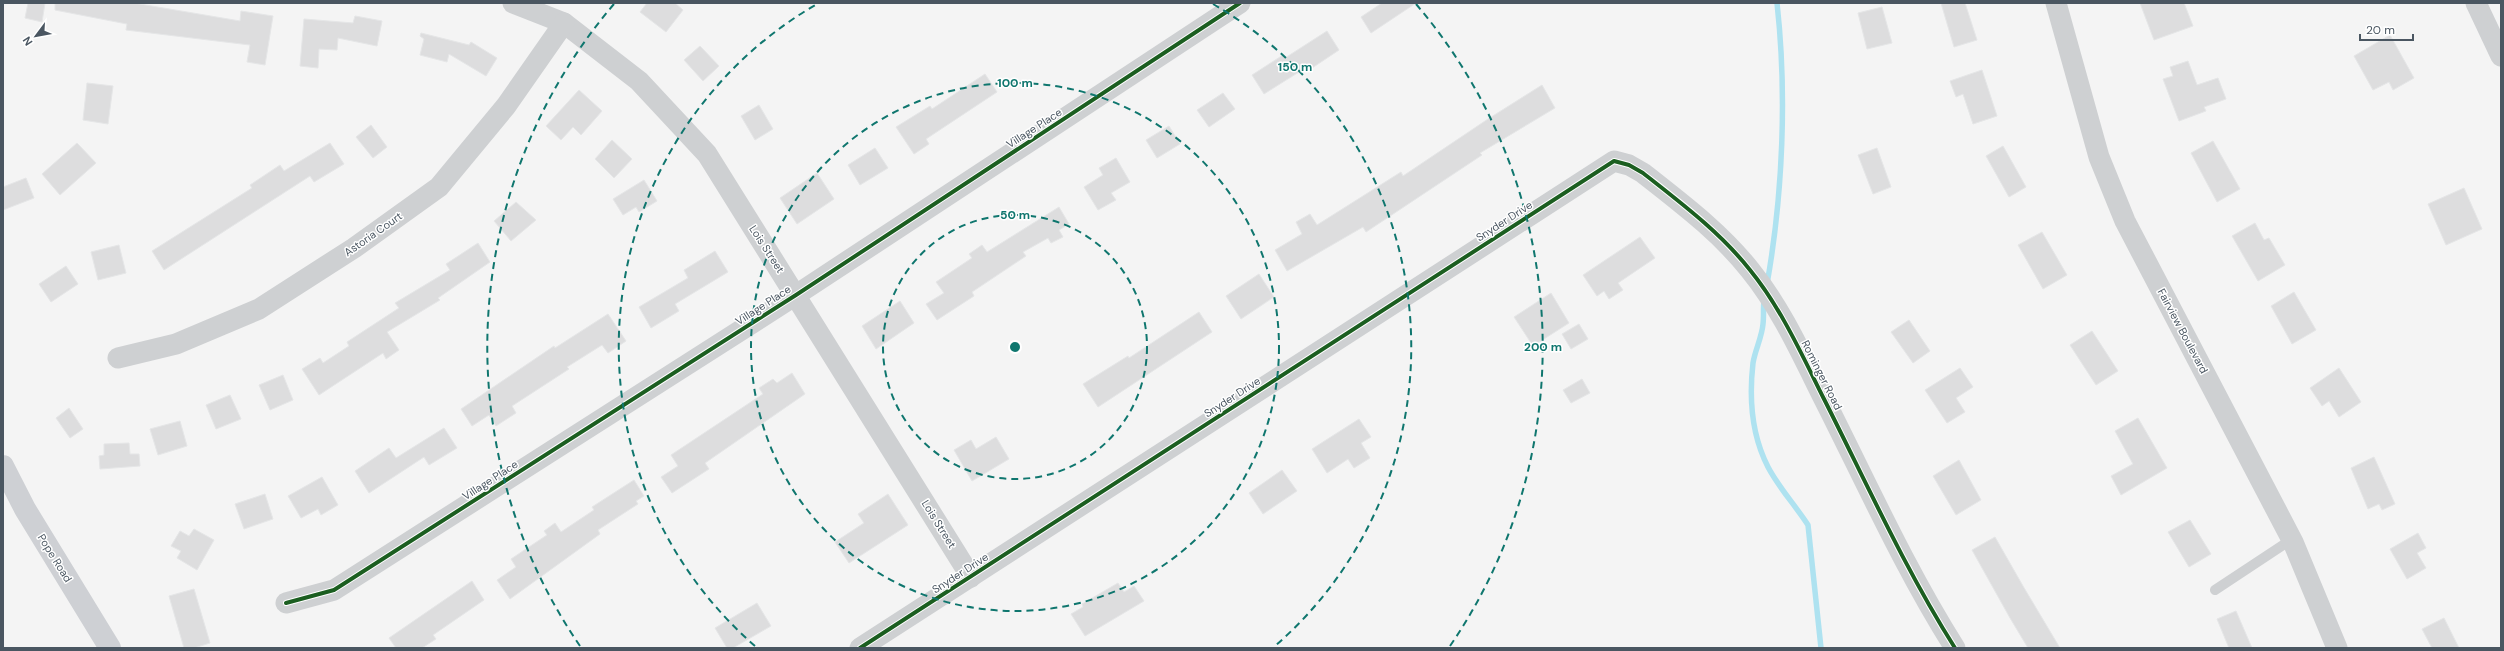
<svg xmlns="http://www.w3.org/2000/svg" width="2504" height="651" viewBox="0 0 2504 651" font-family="'DM Sans',sans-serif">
  <rect width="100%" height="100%" fill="#f4f4f4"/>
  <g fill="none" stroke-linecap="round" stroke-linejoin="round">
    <g stroke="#aee2f0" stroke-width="5.5">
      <path d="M1767,284C1783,194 1787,93 1777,3"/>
      <path d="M1764,300C1763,308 1764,316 1763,324C1762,337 1755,350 1753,363C1749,398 1752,436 1768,467C1779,488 1795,505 1808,525L1821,648"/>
    </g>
  </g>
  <g fill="#ddddde" stroke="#e5e6e7">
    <polygon points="28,3 45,3 42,22 25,18"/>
    <polygon points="55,3 134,3 240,21 241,11 273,16 265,65 247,62 250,45 126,30 127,24 55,10"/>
    <polygon points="647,3 675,3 683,10 666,32 640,12"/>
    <polygon points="1382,3 1416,3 1371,33 1361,17"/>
    <polygon points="1941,3 1965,3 1977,40 1954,47"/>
    <polygon points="2140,3 2184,3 2193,26 2154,40"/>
    <polygon points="1882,7 1892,43 1867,49 1858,13"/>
    <polygon points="355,16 382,21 377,46 338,38 337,50 319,49 318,68 300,66 304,19 353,23"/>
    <polygon points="1327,31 1339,50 1309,70 1307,67 1264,94 1252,75 1283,55 1285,58"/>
    <polygon points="421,33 469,45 471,42 497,58 486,76 449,54 447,62 420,55 424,39 420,36"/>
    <polygon points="2390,35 2414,78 2393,90 2389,82 2373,90 2354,56"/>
    <polygon points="700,46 719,66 703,81 684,60"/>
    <polygon points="2188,61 2197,85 2218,78 2226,99 2204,107 2206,111 2179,121 2163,79 2173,76 2170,67"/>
    <polygon points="1982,70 1997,116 1973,124 1963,94 1956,97 1950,81"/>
    <polygon points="985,74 997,92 926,139 929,144 914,154 896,127 930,106 932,109"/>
    <polygon points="87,83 113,86 108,124 83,120"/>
    <polygon points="1542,85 1555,108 1480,153 1482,155 1366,232 1363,227 1287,271 1275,250 1302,234 1296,222 1310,214 1317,225 1401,172 1403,176 1488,119"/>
    <polygon points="579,90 602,111 581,135 573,127 561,140 546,126"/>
    <polygon points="1223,93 1235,109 1209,127 1197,110"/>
    <polygon points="759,105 773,129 755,140 741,116"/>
    <polygon points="371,125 387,147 373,158 356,137"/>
    <polygon points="1169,126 1180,144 1157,158 1146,140"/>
    <polygon points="612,140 632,159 614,178 595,159"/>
    <polygon points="2213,141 2240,189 2217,202 2191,153"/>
    <polygon points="77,143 96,163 60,195 42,174"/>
    <polygon points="330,143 344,164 314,182 310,176 164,270 152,251 252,188 250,185 280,165 284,171"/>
    <polygon points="2003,146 2026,187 2009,197 1986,156"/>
    <polygon points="875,148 888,168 860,185 848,165"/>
    <polygon points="1877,148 1891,187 1873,194 1858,155"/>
    <polygon points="1116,158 1130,182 1111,193 1116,200 1098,210 1084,187 1103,175 1099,168"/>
    <polygon points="817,173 834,199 797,224 780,198"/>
    <polygon points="26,178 34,198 3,210 3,187"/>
    <polygon points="644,180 657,201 639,212 636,207 623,215 613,199"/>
    <polygon points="2464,188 2482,229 2446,245 2428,204"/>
    <polygon points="516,202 536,220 511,241 494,221"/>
    <polygon points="1059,207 1069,224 1059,230 1063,237 1051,243 1048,238 1023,252 1026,256 972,292 974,296 937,320 926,304 944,293 936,282 972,258 969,254 982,245 987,252"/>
    <polygon points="2255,223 2264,240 2269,238 2285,265 2258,281 2232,236"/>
    <polygon points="2042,232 2067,275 2043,289 2018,245"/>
    <polygon points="1640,237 1655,258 1618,283 1623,290 1609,299 1604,291 1597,296 1583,275"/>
    <polygon points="478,243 490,262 438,298 440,300 387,332 399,350 386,359 383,353 319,395 302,369 320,358 323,363 349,346 347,342 399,308 395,303 450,270 446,264"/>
    <polygon points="119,245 126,273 98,280 91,252"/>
    <polygon points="715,251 728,272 675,304 679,311 651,328 639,307 688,278 684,270"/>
    <polygon points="66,266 78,284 51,302 39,284"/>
    <polygon points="1259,274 1274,297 1241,319 1226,296"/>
    <polygon points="2294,292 2316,330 2292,344 2271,306"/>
    <polygon points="1551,293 1569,323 1533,346 1514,317"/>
    <polygon points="900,301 914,323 876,349 862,326"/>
    <polygon points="1199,312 1212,332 1098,407 1083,384 1128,356 1129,358"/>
    <polygon points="608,314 626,341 608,353 602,345 567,367 569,369 512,406 516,413 496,426 489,415 472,426 461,409 554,346 555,348"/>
    <polygon points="1909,320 1930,351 1913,363 1891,332"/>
    <polygon points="1579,324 1588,339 1571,349 1562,334"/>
    <polygon points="2092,331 2118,371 2096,385 2070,345"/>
    <polygon points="1960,368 1973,387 1956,398 1965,412 1947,423 1925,390"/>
    <polygon points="2339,368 2361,402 2339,417 2329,401 2322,406 2310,388"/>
    <polygon points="792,373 805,394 705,463 709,469 672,493 661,477 678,466 671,455 763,394 759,388 773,379 777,383"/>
    <polygon points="283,375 293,400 270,410 259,385"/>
    <polygon points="1582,379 1590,393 1571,403 1563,390"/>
    <polygon points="230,395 241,419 216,429 206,405"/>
    <polygon points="69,408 83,429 70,438 56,418"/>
    <polygon points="2138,418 2167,468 2121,495 2111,476 2133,464 2115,431"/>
    <polygon points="1359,419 1371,437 1361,443 1370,458 1354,468 1348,459 1327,473 1312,449"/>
    <polygon points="180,421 187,446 158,455 150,429"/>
    <polygon points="444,428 457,448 429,465 424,457 369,493 355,471 389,448 396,458"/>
    <polygon points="996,437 1009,459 972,481 954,450 971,440 976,449"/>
    <polygon points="129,443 130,454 139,454 140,466 100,469 99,456 104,455 104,444"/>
    <polygon points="2374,457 2395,504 2382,510 2379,504 2368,509 2351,468"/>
    <polygon points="1959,460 1981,500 1956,515 1933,476"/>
    <polygon points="1282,470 1297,491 1263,514 1249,493"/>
    <polygon points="322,477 338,505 321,515 318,509 301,518 288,496"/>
    <polygon points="634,480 644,496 636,501 638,504 598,530 600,534 510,599 497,580 516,567 511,559 547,535 544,531 555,523 561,532 594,510 592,507"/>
    <polygon points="265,494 273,519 244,529 235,504"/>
    <polygon points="888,494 908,525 849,563 835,542 864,523 858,514"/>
    <polygon points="2190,520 2211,554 2189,567 2168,532"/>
    <polygon points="194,529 214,540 197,570 177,558 181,551 171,546 180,531 189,536"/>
    <polygon points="2418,533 2426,548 2417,553 2426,568 2407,579 2390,549"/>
    <polygon points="1995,537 2023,586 2060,648 2028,648 2010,618 1972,550"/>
    <polygon points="472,581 484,600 433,635 436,639 422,648 396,648 389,638"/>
    <polygon points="1118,583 1124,592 1134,586 1144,601 1085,636 1071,614 1083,607 1082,604"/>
    <polygon points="194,589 210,643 194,648 184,648 169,596"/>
    <polygon points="757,603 771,626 733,648 727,648 715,628"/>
    <polygon points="2236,611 2252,648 2229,648 2217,619"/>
    <polygon points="2444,618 2459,648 2432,648 2422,629"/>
  </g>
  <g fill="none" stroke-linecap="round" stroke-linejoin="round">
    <polyline stroke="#ced0d2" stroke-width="10" points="2215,590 2292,539"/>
    <g stroke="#ced0d2" stroke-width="21">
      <polyline points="513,3 564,23 639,81 707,154 971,577"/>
      <polyline points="2056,3 2099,157 2125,221 2293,542 2337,648"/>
      <polyline points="2476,3 2501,56"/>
      <polyline points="118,358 176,344 259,309 354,248 439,187 506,106 564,23"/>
      <polyline points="286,603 334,590 796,295 1240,3"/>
      <path d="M860,648L1614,161L1629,165L1643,173C1681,203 1720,232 1750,270C1781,308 1802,355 1824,399C1866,482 1905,569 1955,648"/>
    </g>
    <polyline stroke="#ced0d4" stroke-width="22" points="3,466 25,509 110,648"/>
    <defs>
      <g id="cycleway">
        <polyline points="286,603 334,590 796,295 1240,3"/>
        <path d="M860,648L1614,161L1629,165L1643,173C1681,203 1720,232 1750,270C1781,308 1802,355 1824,399C1866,482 1905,569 1955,648"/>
      </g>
    </defs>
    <use href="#cycleway" stroke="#fff" stroke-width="6"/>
    <use href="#cycleway" stroke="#1b5e20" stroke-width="4"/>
  </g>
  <g fill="none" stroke="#0f766e" stroke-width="2" stroke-dasharray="7 5">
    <circle cx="1015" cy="347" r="132"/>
    <circle cx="1015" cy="347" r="264"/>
    <path d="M755 646A396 396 0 0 1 817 4M1213 4A396 396 0 0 1 1275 646"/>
    <path d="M580 646A528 528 0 0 1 614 4M1416 4A528 528 0 0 1 1450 646"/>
  </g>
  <g text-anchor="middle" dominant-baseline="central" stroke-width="3" stroke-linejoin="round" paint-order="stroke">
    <g font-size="11" fill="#4a5661" stroke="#fff">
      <text transform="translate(1034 128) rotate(-33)">Village Place</text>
      <text transform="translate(1504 221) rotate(-33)">Snyder Drive</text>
      <text transform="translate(373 234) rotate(-35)">Astoria Court</text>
      <text transform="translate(767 249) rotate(57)">Lois Street</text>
      <text transform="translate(763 305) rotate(-33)">Village Place</text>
      <text transform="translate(2183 331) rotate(62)">Fairview Boulevard</text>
      <text transform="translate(1822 375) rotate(63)">Rominger Road</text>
      <text transform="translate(1232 397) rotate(-33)">Snyder Drive</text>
      <text transform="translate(490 480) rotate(-33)">Village Place</text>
      <text transform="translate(939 524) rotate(58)">Lois Street</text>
      <text transform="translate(55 558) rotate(58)">Pope Road</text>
      <text transform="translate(960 573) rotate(-33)">Snyder Drive</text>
    </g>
  </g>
  <circle cx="1015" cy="347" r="6" fill="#0f766e" stroke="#fff" stroke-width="2"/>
  <g font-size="12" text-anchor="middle" font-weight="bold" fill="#0f766e" stroke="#fff" stroke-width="3" stroke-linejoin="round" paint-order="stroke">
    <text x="1295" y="71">150 m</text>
    <text x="1015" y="87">100 m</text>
    <text x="1015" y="219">50 m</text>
    <text x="1543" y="351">200 m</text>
  </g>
  <rect width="2504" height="651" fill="none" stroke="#4a5661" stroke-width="8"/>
  <g transform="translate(36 36) rotate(238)" stroke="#ffffff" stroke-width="3" paint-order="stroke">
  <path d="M0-3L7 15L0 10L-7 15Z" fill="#4a5661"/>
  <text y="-6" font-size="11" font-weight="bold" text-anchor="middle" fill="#4a5661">N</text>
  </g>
  <path d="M2360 34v6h53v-6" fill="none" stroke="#4a5661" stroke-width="2"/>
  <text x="2366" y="34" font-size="12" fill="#4a5661" stroke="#ffffff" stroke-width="3" paint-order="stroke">20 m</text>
</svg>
